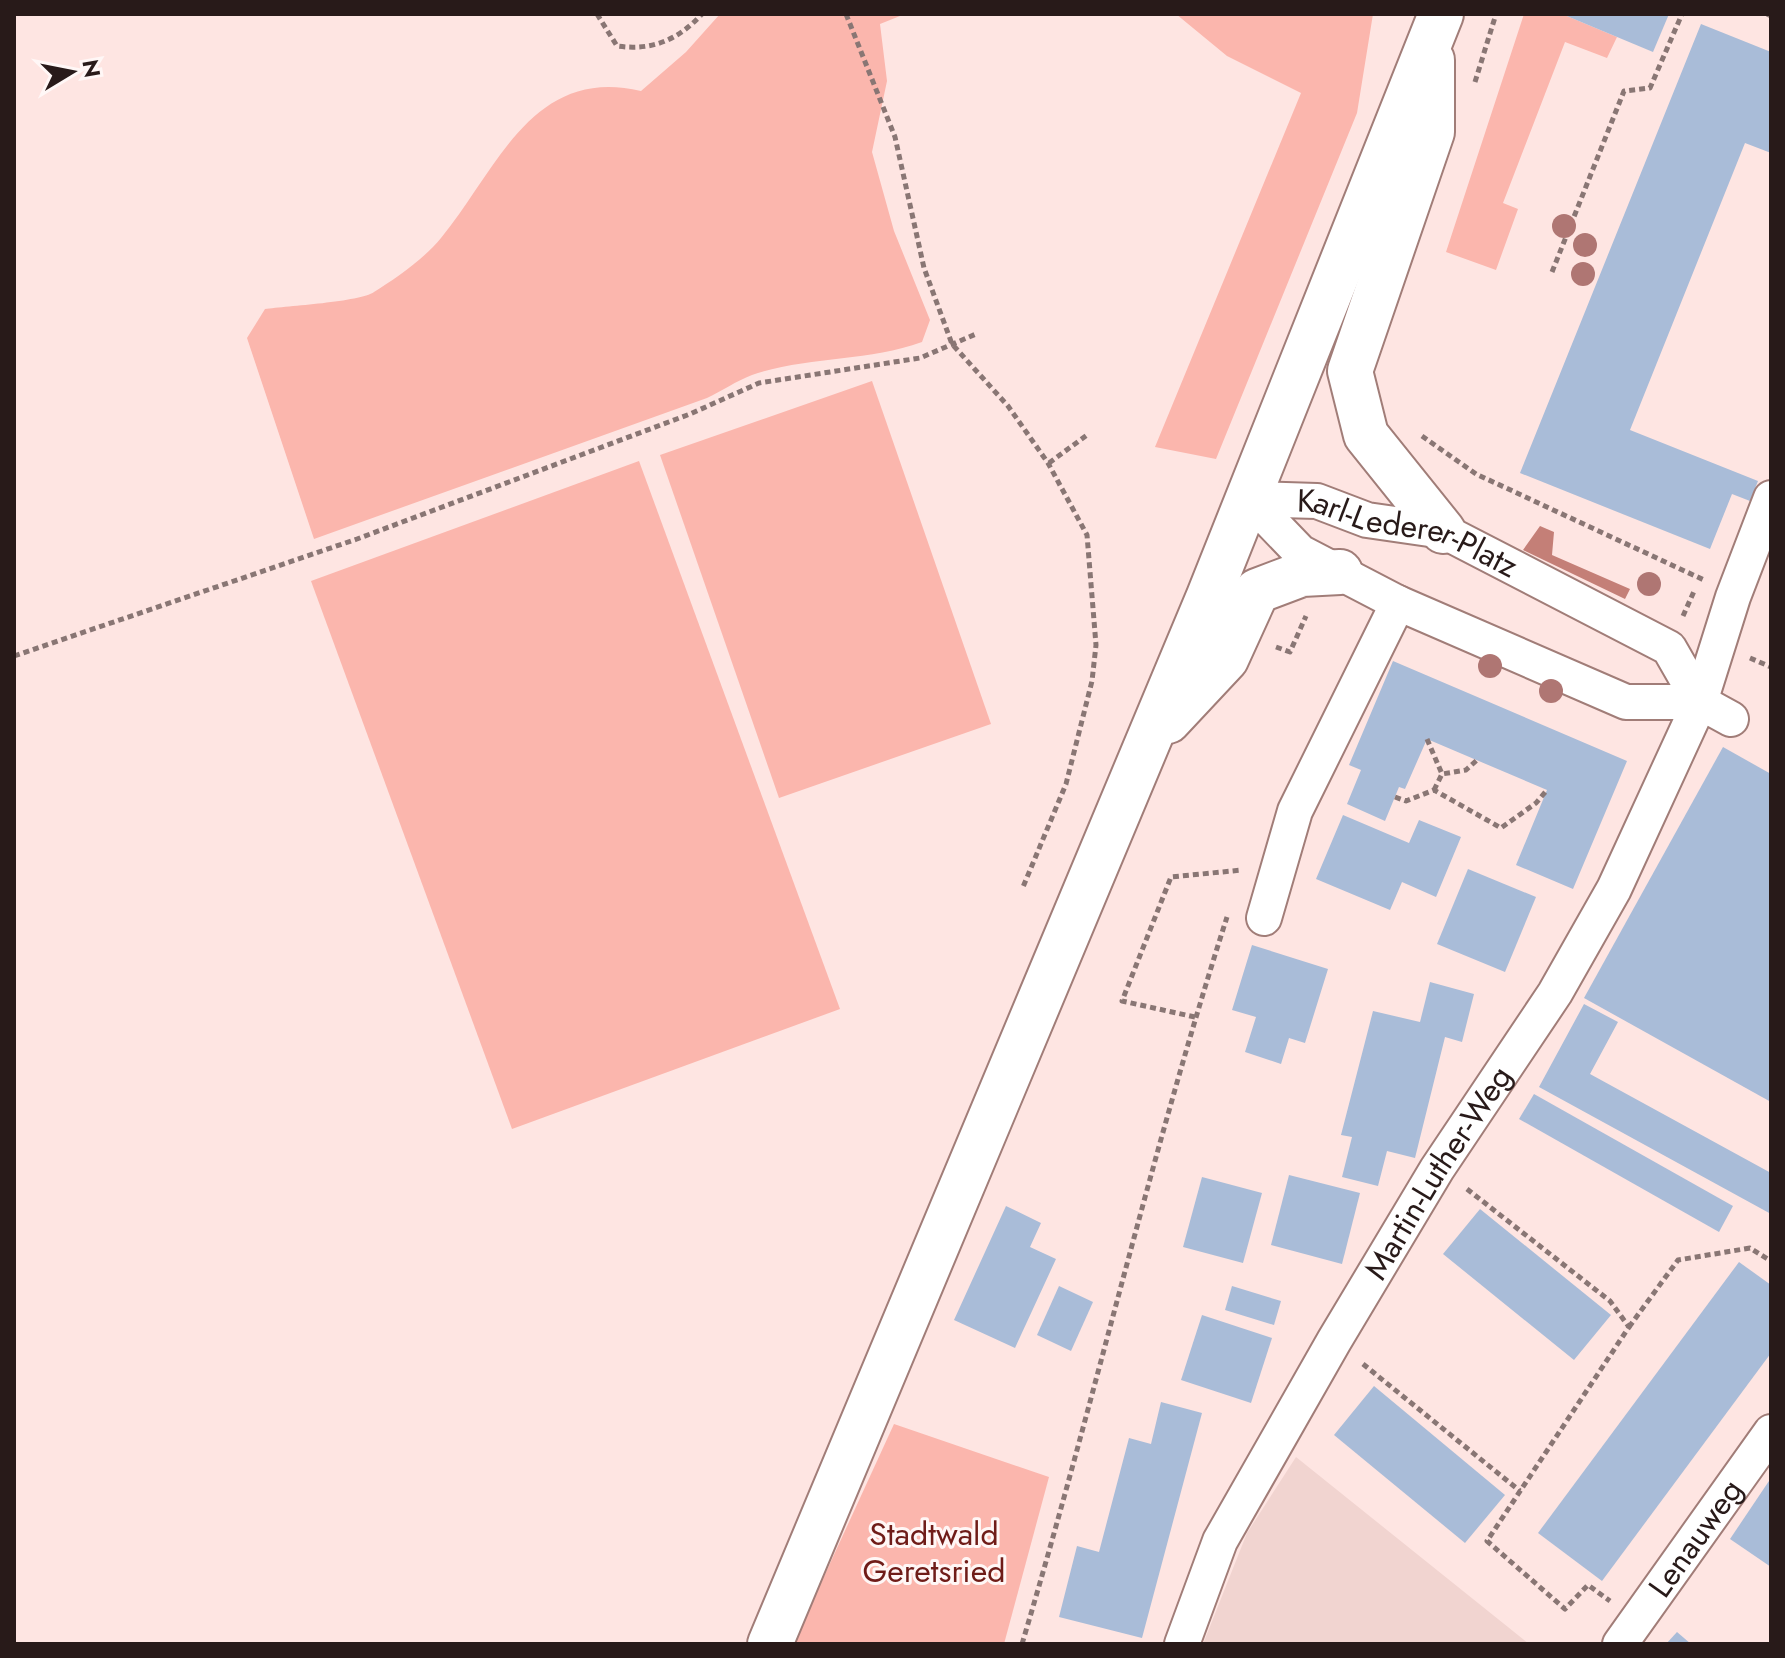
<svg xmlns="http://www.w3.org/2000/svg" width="1785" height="1658" viewBox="0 0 1785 1658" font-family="Jost,sans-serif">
  <rect width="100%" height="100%" fill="#fee5e2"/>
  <polygon fill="#f1d4d0" points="1296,1457 1529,1644 1203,1644 1247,1533"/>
  <g fill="#fbb6ad">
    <path d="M720,14H905L880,24L887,81L872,152L894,231L930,320L922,342C867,362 807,356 752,375C736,381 722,391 707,398L314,539L247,338L265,309C287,306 360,302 374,292C395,279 425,258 441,238C497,170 532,65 641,91L686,52Z"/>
    <polygon points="1176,14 1373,14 1357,113 1216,459 1155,447 1301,93 1227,56"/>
    <polygon points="1524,14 1562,14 1617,37 1607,58 1565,42 1503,203 1518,209 1496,270 1446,252"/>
    <polygon points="872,381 991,724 779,798 660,455"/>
    <polygon points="639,461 840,1009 512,1129 311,581"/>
    <polygon points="894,1424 1049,1477 1004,1644 793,1644"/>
  </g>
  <polygon fill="#c47f77" points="1540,526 1554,532 1552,555 1630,589 1625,599 1523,550"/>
  <g fill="#a9bcd8">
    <polygon points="1562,14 1669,14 1653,52"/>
    <polygon points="1701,24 1771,52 1771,153 1745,143 1630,430 1758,481 1750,501 1732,494 1710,549 1520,473"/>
    <polygon points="1393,661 1627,761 1573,889 1516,865 1547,790 1427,739 1405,789 1399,787 1385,821 1347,804 1361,770 1349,765"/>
    <polygon points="1723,747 1771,774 1771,1102 1584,998"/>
    <polygon points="1343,815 1409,843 1419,820 1461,837 1436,897 1402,882 1390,910 1316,879"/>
    <polygon points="1468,869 1536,897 1505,972 1437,944"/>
    <polygon points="1252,945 1328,969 1305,1043 1289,1038 1281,1064 1245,1052 1256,1017 1232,1010"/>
    <polygon points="1430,982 1474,994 1462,1042 1445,1037 1415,1158 1387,1151 1378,1186 1342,1177 1352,1137 1341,1135 1373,1011 1420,1022"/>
    <polygon points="1584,1004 1618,1022 1590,1074 1771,1173 1771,1214 1539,1087"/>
    <polygon points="1534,1094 1733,1206 1719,1232 1519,1119"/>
    <polygon points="1289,1175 1360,1193 1342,1264 1271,1245"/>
    <polygon points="1202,1177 1262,1193 1243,1263 1183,1247"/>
    <polygon points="1006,1206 1041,1223 1030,1247 1056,1259 1015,1348 954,1320"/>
    <polygon points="1480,1209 1611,1315 1574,1360 1443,1254"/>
    <polygon points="1739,1262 1771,1285 1771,1353 1602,1581 1538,1533"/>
    <polygon points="1059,1286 1093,1302 1071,1351 1037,1335"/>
    <polygon points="1232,1286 1281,1301 1274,1325 1225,1310"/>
    <polygon points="1202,1315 1272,1338 1251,1403 1181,1380"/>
    <polygon points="1374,1386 1505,1495 1465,1543 1334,1435"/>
    <polygon points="1161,1402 1202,1413 1142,1638 1059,1617 1077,1546 1099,1552 1129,1438 1151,1444"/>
    <polygon points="1771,1478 1771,1567 1730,1539"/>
    <polygon points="1677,1632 1691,1644 1666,1644"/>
  </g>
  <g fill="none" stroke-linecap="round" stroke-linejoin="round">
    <defs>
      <g id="minor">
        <polyline points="1249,499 1300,552 1398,603 1626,702 1700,702 1731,719"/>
        <path id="s1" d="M1249,499L1317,501L1367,520L1443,531L1669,648L1700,702"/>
        <polyline points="1264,918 1295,811 1398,603"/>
        <path id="s2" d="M1182,1644L1220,1541L1334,1341L1437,1169L1555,993L1614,889L1700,702L1733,597L1771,498"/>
        <path id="s3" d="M1620,1644L1771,1432"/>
      </g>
      <g id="primary">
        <polyline points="1432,60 1432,132 1350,371 1366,435 1443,531"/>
        <polyline points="1168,721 1226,659 1257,591 1302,574 1340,572"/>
        <polyline points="770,1644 1209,596 1441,14"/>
      </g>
    </defs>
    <use href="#minor" stroke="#a17d78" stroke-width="38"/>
    <use href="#primary" stroke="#a17d78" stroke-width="48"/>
    <g stroke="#897674" stroke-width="5" stroke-dasharray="6 4" stroke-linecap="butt">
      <path d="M597,14L617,46C652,51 678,40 702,14"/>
      <polyline points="846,14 895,137 924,268 952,344 1008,406 1048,463 1087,535 1096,645 1092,681 1066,784 1023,887"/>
      <polyline points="1767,14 1771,16"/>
      <polyline points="1475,82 1496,14"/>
      <polyline points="1552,272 1624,91 1650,88 1682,14"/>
      <polyline points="1422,436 1476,474 1704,580"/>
      <polyline points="1049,463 1087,435"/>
      <polyline points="1683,616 1695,589"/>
      <polyline points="1276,647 1290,652 1306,616"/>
      <polyline points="14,656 357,539 690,414 759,383 920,358 976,334"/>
      <polyline points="1750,658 1771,667"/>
      <polyline points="1427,739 1442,774"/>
      <polyline points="1434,790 1442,774 1466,770 1477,760"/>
      <polyline points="1395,797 1406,801 1434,790 1501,828 1536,803 1547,790"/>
      <polyline points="1195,1017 1122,1001 1171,877 1242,870"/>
      <polyline points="1467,1189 1610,1301 1629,1327 1487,1541 1565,1609 1588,1585 1610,1601"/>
      <polyline points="1629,1327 1678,1260 1750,1248 1771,1261"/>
      <polyline points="1363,1364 1520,1491"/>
      <path d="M1022,1644C1094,1403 1150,1157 1227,917"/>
    </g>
    <use href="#minor" stroke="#fff" stroke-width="34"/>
    <use href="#primary" stroke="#fff" stroke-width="44"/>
  </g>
  <g fill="#af7673">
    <circle cx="1564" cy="226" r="12"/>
    <circle cx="1585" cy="245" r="12"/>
    <circle cx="1583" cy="274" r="12"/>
    <circle cx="1649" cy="584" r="12"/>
    <circle cx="1490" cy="666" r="12"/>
    <circle cx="1551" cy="691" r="12"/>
  </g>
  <g text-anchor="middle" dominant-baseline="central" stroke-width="6" stroke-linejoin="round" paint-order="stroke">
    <g font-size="32" fill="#281a19" stroke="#fff7f6">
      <text stroke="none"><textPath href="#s1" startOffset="164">Karl-Lederer-Platz</textPath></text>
      <text stroke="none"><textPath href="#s2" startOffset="538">Martin-Luther-Weg</textPath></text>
      <text stroke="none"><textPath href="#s3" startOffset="130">Lenauweg</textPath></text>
    </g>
    <g font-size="32" fill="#6f1c18" stroke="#fff7f6">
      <text x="934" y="1534">Stadtwald<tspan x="934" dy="37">Geretsried</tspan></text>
    </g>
  </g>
  <rect width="1785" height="1658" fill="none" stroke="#281a19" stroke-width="32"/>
  <g transform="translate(72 72) rotate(80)" stroke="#fff7f6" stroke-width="6" paint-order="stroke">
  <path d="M0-6L14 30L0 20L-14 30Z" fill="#281a19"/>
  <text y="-12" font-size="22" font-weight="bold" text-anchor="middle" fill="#281a19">N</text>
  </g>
</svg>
